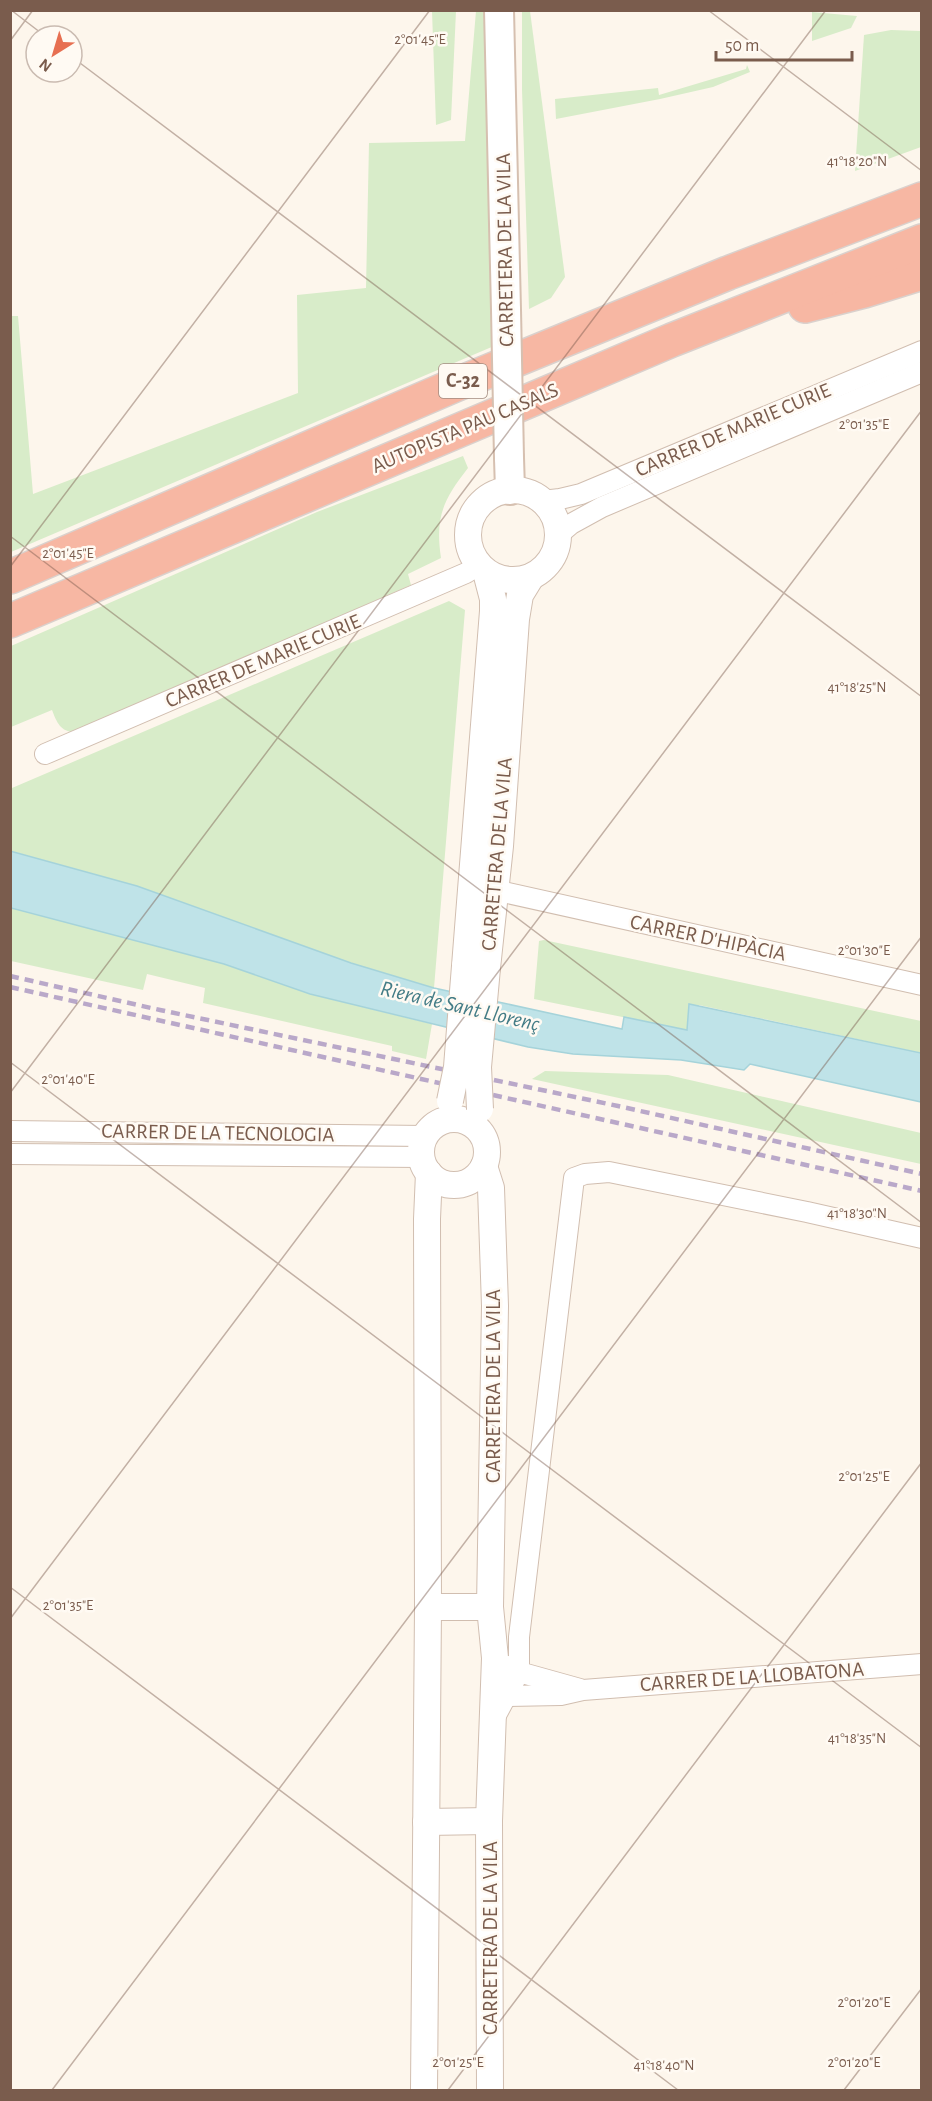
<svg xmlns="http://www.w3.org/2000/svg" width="932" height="2101" viewBox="0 0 932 2101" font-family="'Alegreya Sans',sans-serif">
  <rect width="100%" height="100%" fill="#fdf6ec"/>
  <g fill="#d8ecc9">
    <polygon points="432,11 456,11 451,120 436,125"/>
    <polygon points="476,11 487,11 494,346 11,552 11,316 18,316 33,494 298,393 297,295 366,288 369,143 465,141"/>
    <polygon points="522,11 530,11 565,277 551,298 529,309 522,90"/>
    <polygon points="812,12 857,16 851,28 812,41"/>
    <polygon points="891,30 921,31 921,147 855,171 864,35"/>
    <polygon points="747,65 750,72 713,87 660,99 556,119 555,99 658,88 659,95 746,69"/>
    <path d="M463,456L468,468C443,500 435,517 441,558L408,574L411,585L77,732C61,733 57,723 52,710L11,727V646L317,512Z"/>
    <polygon points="449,601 465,610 434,988 351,963 137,886 11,851 10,785 12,788"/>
    <polygon points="10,894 85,916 310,994 432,1024 426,1059 392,1051 392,1046 203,1003 205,988 147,974 143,990 11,961"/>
    <polygon points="544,940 921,1021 921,1053 699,1005 696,1032 534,999 539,941"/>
    <polygon points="545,1071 668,1075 921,1133 921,1164 532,1079"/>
  </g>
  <polygon fill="#bfe3e8" stroke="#a5d3da" stroke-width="1.5" points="10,851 137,886 351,963 434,988 622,1029 624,1017 687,1030 689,1004 921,1053 921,1102 750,1064 744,1070 681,1060 573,1054 528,1047 310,994 224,964 11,908"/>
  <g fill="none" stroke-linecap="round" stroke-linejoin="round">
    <defs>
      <g id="minor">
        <polyline points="542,501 560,499 581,494 922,351"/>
        <polyline points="558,535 571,524 602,507 922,372"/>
        <polyline points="45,754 466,573 479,565"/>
        <polyline points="494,890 922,985"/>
        <polyline points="10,1131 425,1136"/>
        <polyline points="10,1154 422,1157"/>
        <polyline points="508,1666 519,1672 580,1689"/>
        <polyline points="506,1696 561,1695 583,1690 922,1664"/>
        <polyline points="495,1717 519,1672 519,1637 574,1178 585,1174 609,1172 807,1212 922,1238"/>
      </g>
      <g id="tertiary">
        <circle cx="513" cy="535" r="45"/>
        <polyline points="465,966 493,611 493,599 486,572"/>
        <polyline points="487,968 500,846 516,619 520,595 531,577"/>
        <circle cx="454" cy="1152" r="33"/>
        <polyline points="484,1166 491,1188 495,1306 490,1607 495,1658 489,1821 490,2090"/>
        <polyline points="428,1607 490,1607"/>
        <polyline points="426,1822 489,1821"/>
        <polyline points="424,2090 428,1607 427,1219 429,1173"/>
      </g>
      <g id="secondary">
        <polyline points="499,10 506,310"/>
        <polyline points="509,458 510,490"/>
      </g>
      <g id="motorway">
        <polyline points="805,306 864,291 922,273"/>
        <polyline points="10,577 455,385 728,273 922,199"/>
        <polyline points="10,621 672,340 922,241"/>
      </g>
    </defs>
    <use href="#minor" stroke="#d1beb0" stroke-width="22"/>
    <use href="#tertiary" stroke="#d1beb0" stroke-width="28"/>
    <use href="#secondary" stroke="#d6c0b0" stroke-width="32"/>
    <use href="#motorway" stroke="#dad1cd" stroke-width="36"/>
    <use href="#minor" stroke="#fff" stroke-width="20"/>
    <use href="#tertiary" stroke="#fff" stroke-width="26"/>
    <use href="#secondary" stroke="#fff" stroke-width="28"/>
    <use href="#motorway" stroke="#f7b7a3" stroke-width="33"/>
    <g stroke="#b9a8c9" stroke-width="4.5" stroke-dasharray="9 6" stroke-linecap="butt">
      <polyline points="10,976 160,1010 618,1106 922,1174"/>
      <polyline points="10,987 922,1191"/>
    </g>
    <defs>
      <g id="tertiary-bridge">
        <polyline points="450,1101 457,1067 465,966"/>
        <polyline points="480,1109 478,1067 487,968"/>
      </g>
      <polyline id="secondary-bridge" points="506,310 509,458"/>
    </defs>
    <use href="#tertiary-bridge" stroke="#d1beb0" stroke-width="28" stroke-linecap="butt"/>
    <use href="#secondary-bridge" stroke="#d6c0b0" stroke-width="32" stroke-linecap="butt"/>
    <use href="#tertiary-bridge" stroke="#fff" stroke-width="26"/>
    <use href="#secondary-bridge" stroke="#fff" stroke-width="28"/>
  </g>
  <path fill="none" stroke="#7a5c4d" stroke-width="1.5" stroke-opacity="0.45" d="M11,10L45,36M708,10L922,171M10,41L33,10M72,57L922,697M10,536L922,1223M10,567L430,10M10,1062L922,1748M10,1093L826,10M10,1587L678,2090M10,1619L922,410M52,2090L922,936M448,2090L922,1462M844,2090L922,1988"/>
  <g text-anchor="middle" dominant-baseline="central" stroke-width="5" stroke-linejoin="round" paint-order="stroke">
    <rect fill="#fffaf3" stroke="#a28b7f" stroke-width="1.5" x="439" y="364" width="48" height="34" rx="4.5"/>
    <g font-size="20" font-weight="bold" fill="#7a5c4d">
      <text x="463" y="381">C-32</text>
    </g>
    <g font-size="21" fill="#7a5c4d" stroke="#fffaf3">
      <text transform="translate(505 250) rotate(-91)">CARRETERA DE LA VILA</text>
      <text transform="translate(465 428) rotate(-23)">AUTOPISTA PAU CASALS</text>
      <text transform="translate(733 430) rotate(-23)">CARRER DE MARIE CURIE</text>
      <text transform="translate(263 661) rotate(-23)">CARRER DE MARIE CURIE</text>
      <text transform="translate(497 854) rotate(-85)">CARRETERA DE LA VILA</text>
      <text transform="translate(708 938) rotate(12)">CARRER D'HIPÀCIA</text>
      <text transform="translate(218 1133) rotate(1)">CARRER DE LA TECNOLOGIA</text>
      <text transform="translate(493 1386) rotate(-90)">CARRETERA DE LA VILA</text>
      <text transform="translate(752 1677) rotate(-4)">CARRER DE LA LLOBATONA</text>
      <text transform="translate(490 1938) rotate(-90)">CARRETERA DE LA VILA</text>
    </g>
    <g font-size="22" font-style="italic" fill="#437c86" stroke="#fffaf3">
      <text transform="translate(460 1006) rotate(13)">Riera de Sant Llorenç</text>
    </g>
  </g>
  <g font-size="15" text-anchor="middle" fill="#7a5c4d" stroke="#fffaf3" stroke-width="5" stroke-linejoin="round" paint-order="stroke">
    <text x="420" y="44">2°01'45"E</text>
    <text x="857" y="166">41°18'20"N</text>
    <text x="864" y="429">2°01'35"E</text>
    <text x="68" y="558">2°01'45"E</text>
    <text x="857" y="692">41°18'25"N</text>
    <text x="864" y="955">2°01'30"E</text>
    <text x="68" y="1084">2°01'40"E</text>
    <text x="857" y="1218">41°18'30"N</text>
    <text x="864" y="1481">2°01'25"E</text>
    <text x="68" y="1610">2°01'35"E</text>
    <text x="857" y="1743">41°18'35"N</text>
    <text x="864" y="2007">2°01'20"E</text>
    <text x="458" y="2067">2°01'25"E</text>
    <text x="854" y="2067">2°01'20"E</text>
    <text x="664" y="2070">41°18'40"N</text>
  </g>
  <rect width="932" height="2101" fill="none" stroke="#7a5c4d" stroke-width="24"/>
  <g transform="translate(54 54) rotate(217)"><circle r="28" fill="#fffaf3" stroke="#cabbb1" stroke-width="1.5"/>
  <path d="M0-4.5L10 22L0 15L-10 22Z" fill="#e76f51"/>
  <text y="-9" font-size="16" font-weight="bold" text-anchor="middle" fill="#7a5c4d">N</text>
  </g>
  <path d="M716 51v9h136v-9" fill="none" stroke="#7a5c4d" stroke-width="3"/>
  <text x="725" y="51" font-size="18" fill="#7a5c4d" stroke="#fffaf3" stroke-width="4.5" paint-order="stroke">50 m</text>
</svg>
